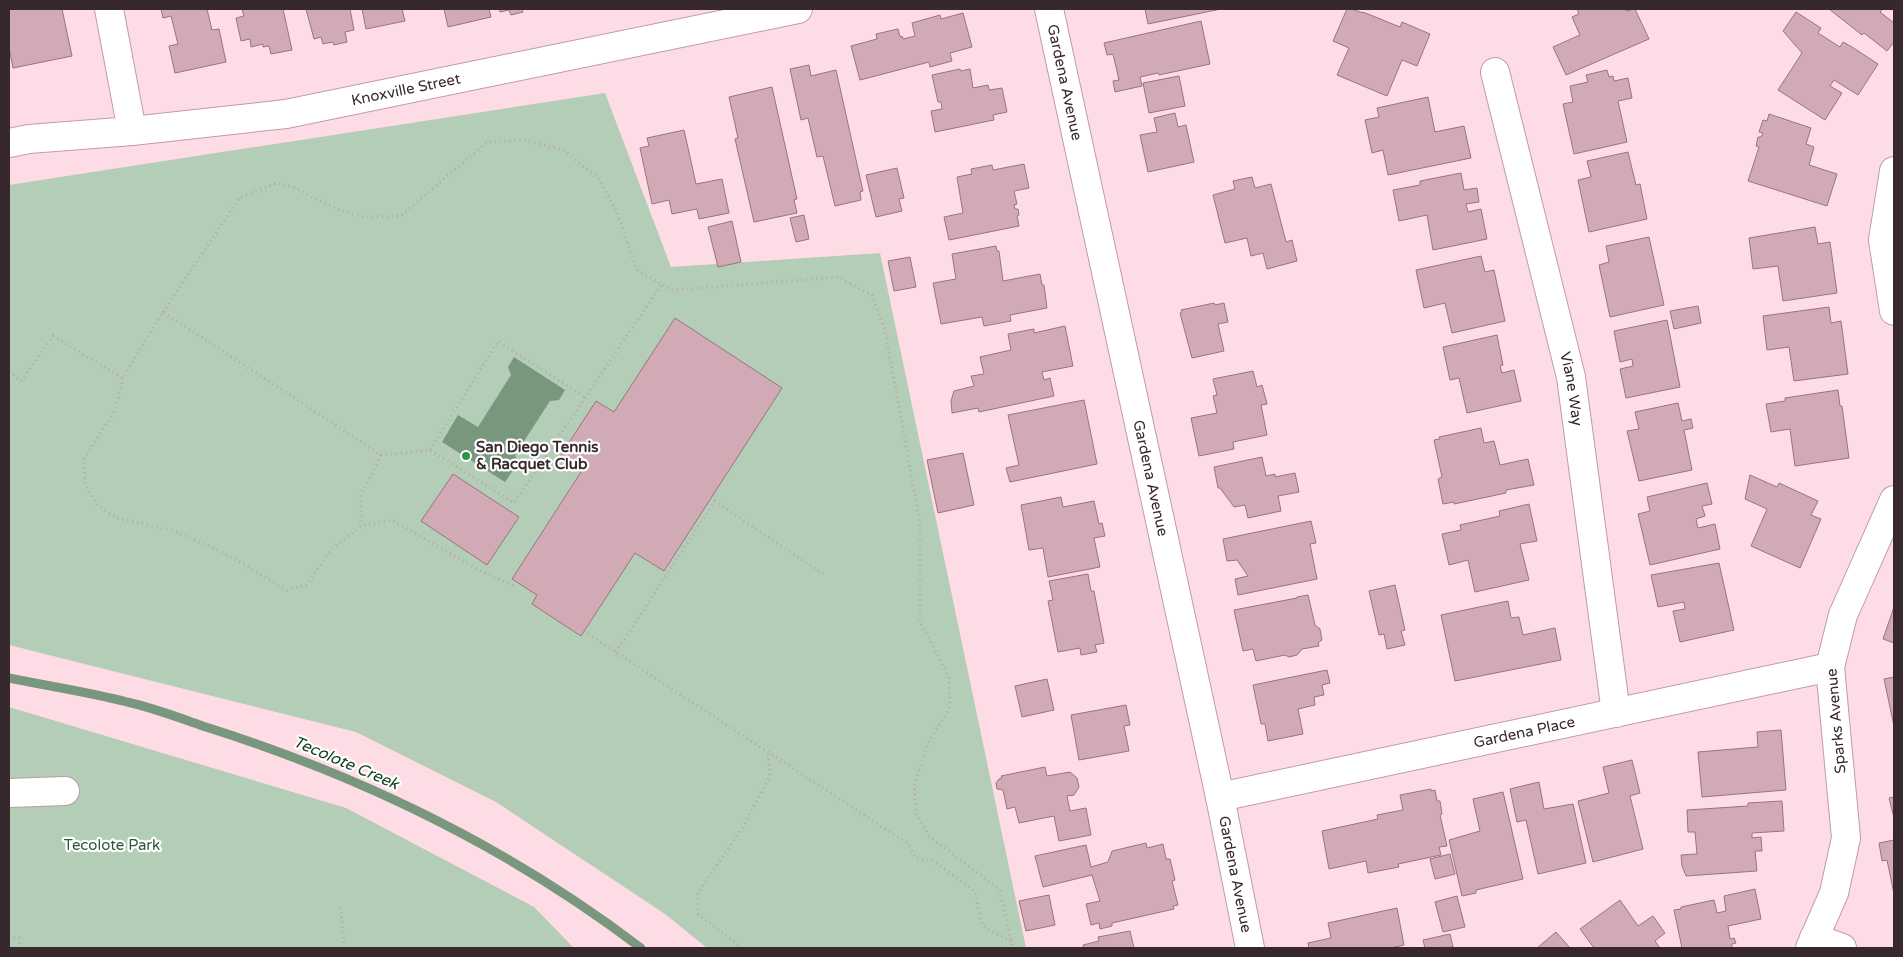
<svg xmlns="http://www.w3.org/2000/svg" width="1903" height="957" viewBox="0 0 1903 957" font-family="'Varela Round',sans-serif">
  <rect width="100%" height="100%" fill="#fedce5"/>
  <g fill="#b3cdb6">
    <polygon points="605,93 671,267 880,253 1026,948 707,948 665,914 496,802 356,732 9,645 9,185"/>
    <polygon points="9,707 346,808 534,907 574,948 9,948"/>
  </g>
  <polygon fill="#79977d" points="514,357 565,390 559,400 550,401 515,455 518,463 505,482 442,442 458,415 478,427 511,375 508,367"/>
  <g fill="none" stroke-linecap="round" stroke-linejoin="round">
    <path stroke="#79977d" stroke-width="9" d="M9,678C48,686 88,692 127,702C154,708 180,718 206,727C361,776 511,849 641,948"/>
  </g>
  <g fill="#d2aab5" stroke="#99747f">
    <polygon points="9,9 62,9 72,56 13,68 9,48"/>
    <polygon points="161,9 207,9 212,30 219,29 226,62 175,73 169,46 178,44 171,16 163,18"/>
    <polygon points="242,9 283,9 292,50 271,54 269,46 263,47 263,44 251,47 250,39 241,41 236,18 244,16"/>
    <polygon points="306,9 350,9 354,30 345,32 347,42 334,45 333,42 323,44 321,37 314,39"/>
    <polygon points="362,9 402,9 405,21 366,29"/>
    <polygon points="444,9 489,9 491,17 448,27"/>
    <polygon points="499,9 522,9 523,12 511,15 509,10 500,12"/>
    <polygon points="1145,9 1221,9 1148,24"/>
    <polygon points="1347,9 1352,9 1363,13 1363,12 1400,27 1402,22 1430,34 1417,66 1402,60 1387,96 1337,75 1349,48 1333,41"/>
    <polygon points="1577,9 1626,9 1626,11 1635,9 1649,39 1566,75 1553,47 1580,35 1572,17 1579,14"/>
    <polygon points="1829,9 1883,9 1880,12 1894,23 1894,42 1887,51 1864,33 1862,35"/>
    <polygon points="1796,12 1821,28 1818,33 1840,47 1843,42 1852,47 1878,64 1858,95 1834,80 1830,86 1842,93 1825,120 1778,90 1802,53 1783,31"/>
    <polygon points="963,13 972,47 950,53 952,61 930,67 929,62 860,80 851,46 877,39 876,34 898,29 900,37 902,36 903,39 915,36 912,23 940,15 941,19"/>
    <polygon points="1201,21 1210,64 1159,75 1158,73 1140,77 1142,86 1115,92 1113,81 1119,80 1113,54 1107,55 1104,43"/>
    <polygon points="809,65 811,76 836,70 863,191 860,192 861,200 835,206 823,156 817,157 808,118 801,120 790,69"/>
    <polygon points="960,69 961,71 970,69 973,88 988,85 989,90 1002,88 1007,112 993,115 994,120 935,132 931,111 942,109 941,102 938,102 932,75"/>
    <polygon points="1607,70 1609,77 1613,76 1614,81 1628,78 1632,98 1618,101 1627,142 1574,154 1563,104 1573,102 1570,86 1588,82 1586,75"/>
    <polygon points="1179,76 1185,106 1149,113 1143,83"/>
    <polygon points="772,87 797,199 794,200 797,213 754,222 735,139 738,138 729,97"/>
    <polygon points="1428,97 1435,132 1464,126 1471,158 1388,175 1383,150 1372,153 1365,120 1379,117 1377,108"/>
    <polygon points="1175,113 1178,127 1186,125 1194,162 1148,172 1140,135 1157,132 1154,118"/>
    <polygon points="1769,114 1811,128 1806,144 1814,147 1809,165 1837,174 1827,206 1748,181 1759,147 1756,146 1758,137 1761,137 1763,133 1759,132 1763,120 1767,121"/>
    <polygon points="684,130 696,184 722,179 729,213 699,219 697,209 672,214 669,200 652,204 640,148 649,146 647,138"/>
    <polygon points="1628,152 1636,185 1640,184 1647,219 1589,232 1578,180 1591,177 1587,161"/>
    <polygon points="1024,164 1029,188 1014,191 1017,204 1014,205 1015,209 1018,209 1019,215 1017,216 1019,226 949,240 944,217 963,213 957,177 972,174 971,169 992,165 993,170"/>
    <polygon points="897,168 904,198 899,199 902,211 876,217 866,175"/>
    <polygon points="1461,173 1464,190 1477,188 1479,202 1466,204 1468,212 1481,209 1487,239 1433,250 1427,215 1399,221 1393,190 1420,185 1420,181"/>
    <polygon points="1252,177 1255,188 1271,184 1286,242 1292,240 1297,261 1267,269 1263,253 1251,256 1247,238 1225,243 1213,195 1235,189 1233,181"/>
    <polygon points="804,215 809,239 796,242 790,218"/>
    <polygon points="732,221 741,262 718,267 708,227"/>
    <polygon points="1815,227 1818,244 1830,242 1837,293 1783,301 1778,266 1753,269 1749,238"/>
    <polygon points="1649,237 1664,305 1610,317 1599,265 1609,262 1606,246"/>
    <polygon points="996,246 997,251 999,251 1003,281 1040,274 1042,285 1044,285 1047,308 1010,315 1011,321 984,326 982,317 941,324 933,283 956,279 952,254"/>
    <polygon points="1481,256 1485,272 1494,270 1505,321 1452,333 1445,303 1424,308 1416,270"/>
    <polygon points="910,257 916,287 894,291 888,261"/>
    <polygon points="1214,303 1215,305 1224,303 1228,322 1218,324 1224,351 1192,358 1180,313 1182,312 1181,310"/>
    <polygon points="1698,306 1701,323 1674,329 1670,311"/>
    <polygon points="1829,307 1831,323 1841,321 1848,374 1794,381 1789,347 1767,350 1763,316"/>
    <polygon points="675,318 782,388 664,571 635,553 581,636 532,604 537,595 512,579 581,472 559,458 596,401 614,412"/>
    <polygon points="1667,320 1680,387 1626,398 1620,369 1633,366 1632,359 1620,362 1614,331"/>
    <polygon points="1065,326 1073,366 1042,372 1044,380 1050,378 1054,396 979,412 978,408 952,413 951,401 954,391 974,386 971,376 984,374 980,357 1011,350 1008,334 1034,329 1034,333"/>
    <polygon points="1497,335 1503,365 1500,366 1502,373 1514,370 1521,401 1467,413 1459,378 1450,380 1443,347"/>
    <polygon points="1253,371 1257,387 1262,385 1267,404 1261,405 1267,435 1233,442 1234,449 1199,456 1191,418 1217,413 1213,396 1217,395 1213,379"/>
    <polygon points="1838,390 1840,406 1842,406 1849,458 1795,466 1790,429 1771,432 1766,404 1785,401 1785,398"/>
    <polygon points="1084,400 1097,464 1010,482 1006,468 1019,465 1008,415"/>
    <polygon points="1678,403 1682,421 1691,419 1693,428 1684,430 1692,470 1639,481 1627,431 1639,429 1635,412"/>
    <polygon points="1481,428 1484,443 1494,441 1500,465 1528,459 1534,485 1506,490 1506,493 1454,504 1454,502 1443,504 1438,479 1442,477 1434,440 1440,439 1439,437"/>
    <polygon points="963,453 974,505 938,513 927,460"/>
    <polygon points="1262,457 1266,476 1275,474 1275,477 1295,473 1299,492 1278,496 1281,511 1248,518 1245,505 1234,507 1220,488 1218,488 1214,467"/>
    <polygon points="453,474 519,517 487,565 421,521"/>
    <polygon points="1750,475 1777,487 1779,483 1818,501 1811,515 1821,519 1800,568 1751,546 1767,509 1745,499"/>
    <polygon points="1707,483 1712,504 1702,506 1705,516 1696,519 1698,528 1715,524 1720,549 1650,565 1638,514 1650,511 1647,497"/>
    <polygon points="1061,497 1063,507 1094,501 1099,524 1102,523 1105,536 1094,538 1100,567 1048,577 1043,548 1029,550 1021,505"/>
    <polygon points="1529,504 1537,541 1520,544 1529,580 1475,592 1468,560 1449,565 1442,534 1461,530 1460,525 1500,516 1499,511"/>
    <polygon points="1311,521 1316,543 1310,544 1317,579 1238,595 1235,579 1248,576 1237,560 1227,561 1223,539"/>
    <polygon points="1719,563 1734,630 1680,642 1673,611 1685,609 1684,602 1658,607 1651,575"/>
    <polygon points="1088,574 1091,591 1094,591 1104,643 1095,645 1097,652 1081,655 1080,648 1058,652 1048,601 1053,600 1049,581"/>
    <polygon points="1395,585 1405,630 1401,631 1405,645 1387,649 1384,634 1379,635 1369,591"/>
    <polygon points="1308,595 1315,625 1320,629 1322,640 1318,643 1319,646 1302,649 1297,655 1289,657 1285,655 1256,661 1253,649 1243,651 1234,610 1297,598 1297,597"/>
    <polygon points="1508,601 1511,618 1519,617 1523,635 1555,628 1561,660 1455,681 1441,615"/>
    <polygon points="1894,607 1894,643 1883,639"/>
    <polygon points="1327,670 1330,683 1322,685 1324,695 1314,697 1315,705 1298,709 1303,734 1268,741 1265,724 1261,724 1253,685"/>
    <polygon points="1894,677 1894,726 1884,679"/>
    <polygon points="1047,679 1054,710 1022,717 1015,686"/>
    <polygon points="1126,705 1130,725 1124,726 1129,751 1079,760 1071,715"/>
    <polygon points="1781,730 1786,790 1702,797 1698,752 1758,747 1757,732"/>
    <polygon points="1632,760 1640,793 1630,796 1643,849 1593,862 1578,801 1609,793 1603,767"/>
    <polygon points="1045,767 1047,776 1070,772 1077,778 1079,787 1074,795 1067,796 1070,811 1086,808 1091,835 1059,841 1054,816 1019,823 1015,807 1007,809 1003,790 997,789 996,783 999,779 1002,778 1001,776"/>
    <polygon points="1539,782 1544,809 1573,804 1586,863 1538,874 1526,820 1517,822 1510,789"/>
    <polygon points="1431,789 1431,791 1435,790 1437,801 1440,801 1442,814 1440,815 1447,846 1439,847 1441,855 1398,864 1399,867 1368,873 1366,861 1329,869 1322,831 1378,819 1377,815 1403,810 1400,795"/>
    <polygon points="1503,792 1523,879 1476,890 1476,893 1462,896 1449,840 1480,831 1473,799"/>
    <polygon points="1894,797 1894,818 1889,798"/>
    <polygon points="1782,801 1784,831 1752,833 1752,838 1761,837 1762,851 1755,851 1757,871 1686,876 1682,866 1681,855 1697,854 1695,832 1688,832 1687,810 1748,806 1748,803"/>
    <polygon points="1894,840 1894,894 1887,860 1882,861 1879,843"/>
    <polygon points="1146,843 1147,848 1163,844 1166,859 1170,859 1175,880 1172,881 1178,905 1173,906 1174,909 1112,923 1112,926 1100,929 1099,923 1091,925 1086,904 1100,901 1092,875 1043,887 1035,856 1086,845 1091,867 1108,862 1112,851"/>
    <polygon points="1450,854 1455,874 1435,879 1430,859"/>
    <polygon points="1755,889 1761,919 1728,926 1730,939 1734,938 1736,943 1732,944 1732,948 1682,948 1674,910 1681,909 1681,907 1714,900 1717,913 1726,911 1724,896"/>
    <polygon points="1049,895 1055,925 1026,931 1019,901"/>
    <polygon points="1457,896 1465,927 1443,932 1435,902"/>
    <polygon points="1620,900 1638,926 1653,916 1665,933 1655,941 1660,948 1594,948 1580,929"/>
    <polygon points="1397,908 1404,945 1391,948 1309,948 1308,943 1331,938 1328,923"/>
    <polygon points="1130,931 1134,948 1084,948 1083,945 1099,941 1098,937"/>
    <polygon points="1556,932 1570,948 1537,948"/>
    <polygon points="1450,934 1453,947 1425,948 1423,940"/>
  </g>
  <g fill="none" stroke-linecap="round" stroke-linejoin="round">
    <defs>
      <g id="minor">
        <polyline points="109,9 132,131"/>
        <path id="s1" d="M1049,9L1220,797L1250,948"/>
        <path id="s2" d="M1495,72L1571,377L1616,713"/>
        <path id="s3" d="M9,143L29,139L132,131L286,114L798,9"/>
        <polyline points="1894,171 1883,240 1894,311"/>
        <polyline points="9,793 65,791"/>
        <path id="s4" d="M1220,797L1830,667"/>
        <polyline points="1814,938 1842,948"/>
        <polyline points="1810,948 1834,893 1846,838 1830,667 1843,615 1894,500"/>
      </g>
    </defs>
    <use href="#minor" stroke="#c29ba6" stroke-width="30"/>
    <g stroke="#bfa3ab" stroke-width="3" stroke-dasharray="1 4" stroke-linecap="butt">
      <polyline points="163,312 240,197 277,183 293,187 339,210 364,217 401,216 487,142 523,140 563,150 599,179 617,212 637,270 672,290 838,277 872,295 885,330 920,524 920,622 949,677 950,707 928,743 914,786 916,813 929,836 999,889 1013,948"/>
      <polyline points="9,372 21,381 53,336 123,378 163,312 381,455 361,495 361,526"/>
      <polyline points="123,378 115,411 83,460 86,487 98,506 118,518 177,532 224,553 287,590 306,585 333,548 361,526 392,520 477,569 516,587"/>
      <polyline points="430,450 498,341 586,398"/>
      <polyline points="381,455 430,450 514,503 662,284"/>
      <polyline points="588,634 907,843 916,858 933,861 975,891 982,925 1011,942"/>
      <polyline points="616,652 715,501 823,574"/>
      <polyline points="341,907 344,948"/>
      <polyline points="9,935 19,938 21,948"/>
      <polyline points="742,948 698,914 698,893 744,825 770,776 768,752"/>
    </g>
    <use href="#minor" stroke="#fff" stroke-width="28"/>
  </g>
  <circle fill="#2e9349" stroke="#fff" stroke-width="2" cx="466" cy="456" r="5"/>
  <g text-anchor="middle" dominant-baseline="central" stroke-width="4.5" stroke-linejoin="round" paint-order="stroke">
    <g font-size="15" fill="#37282d" stroke="#fff">
      <text stroke="none"><textPath href="#s1" startOffset="75">Gardena Avenue</textPath></text>
      <text stroke="none"><textPath href="#s3" startOffset="401">Knoxville Street</textPath></text>
      <text stroke="none"><textPath href="#s2" startOffset="326">Viane Way</textPath></text>
      <text stroke="none"><textPath href="#s1" startOffset="480">Gardena Avenue</textPath></text>
      <text transform="translate(1836 721) rotate(-95)">Sparks Avenue</text>
      <text stroke="none"><textPath href="#s4" startOffset="311">Gardena Place</textPath></text>
      <text stroke="none"><textPath href="#s1" startOffset="885">Gardena Avenue</textPath></text>
    </g>
    <g font-size="15" font-weight="bold" fill="#37282d" stroke="#fff" text-anchor="start">
      <text x="476" y="447">San Diego Tennis<tspan x="476" dy="17">&amp; Racquet Club</tspan></text>
    </g>
    <g font-size="15" fill="#2a5933" stroke="#fff">
      <text x="112" y="845">Tecolote Park</text>
    </g>
    <g font-size="16" font-style="italic" fill="#0d3f1a" stroke="#fff">
      <text transform="translate(346 763) rotate(23)">Tecolote Creek</text>
    </g>
  </g>
  <rect width="1903" height="957" fill="none" stroke="#37282d" stroke-width="20"/>
</svg>
